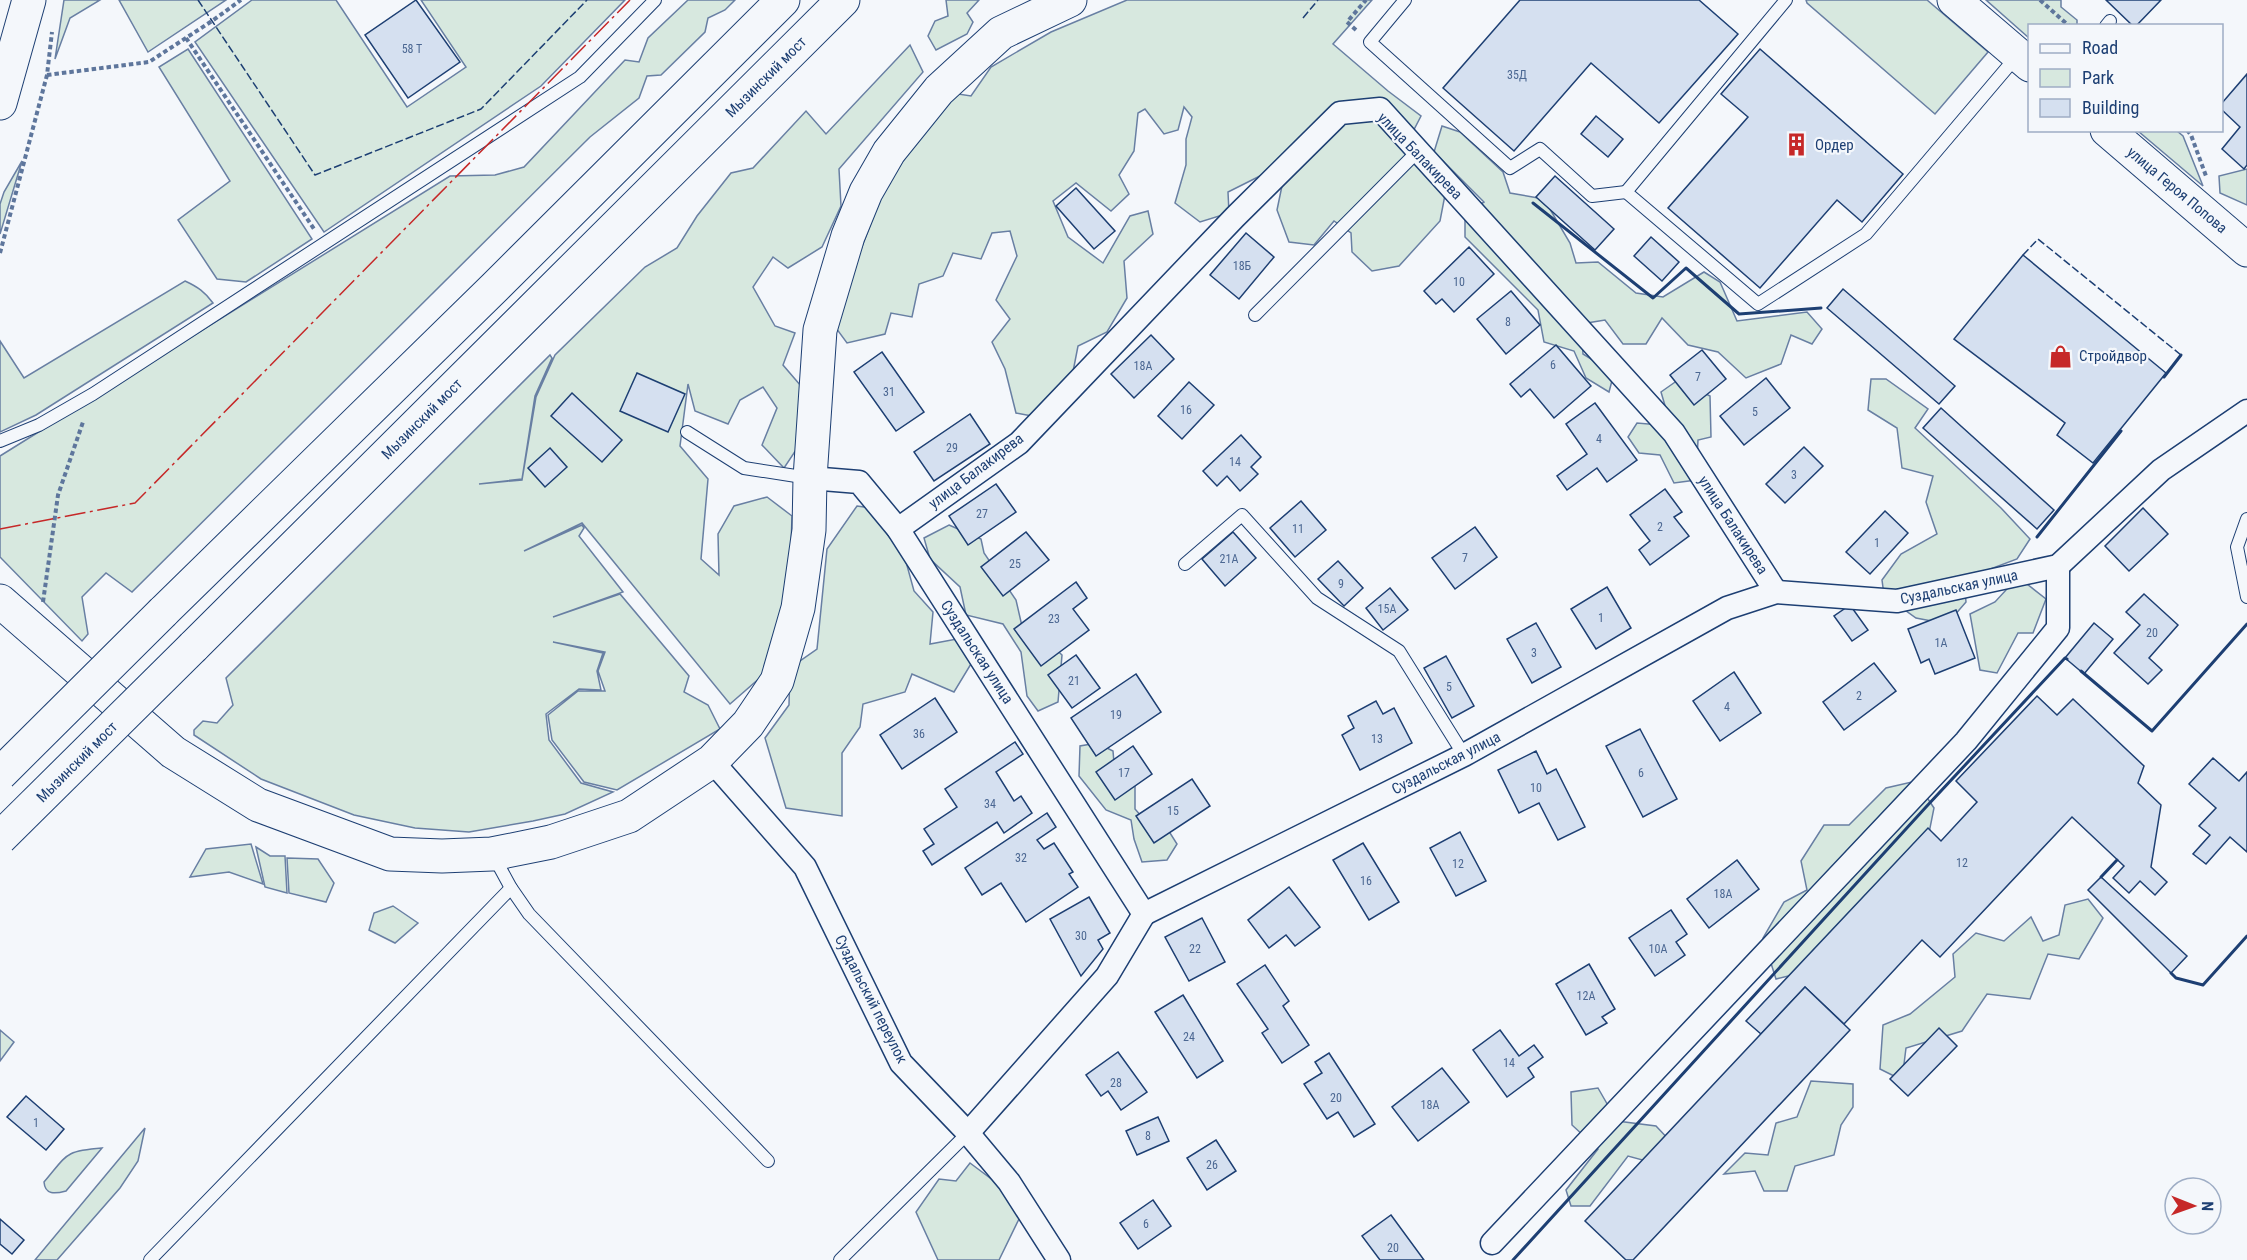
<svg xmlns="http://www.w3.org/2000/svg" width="2247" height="1260" viewBox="0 0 2247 1260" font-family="'Roboto Condensed',sans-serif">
  <rect width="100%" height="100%" fill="#f4f7fb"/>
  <g fill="#d7e8df" stroke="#687fa3" stroke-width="1.5">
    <polygon points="64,0 100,0 70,18 55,59"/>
    <polygon points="119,0 226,0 148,52"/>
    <polygon points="252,0 336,0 407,107 466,67 421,0 625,0 541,86 324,232 195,42"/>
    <polygon points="688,0 735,0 725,10 708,18 705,32 661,75 647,76 639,98 590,137 132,592 106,573 82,597 88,634 82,641 0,557 0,456 450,176 495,175 524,167 625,60 639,62 648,38"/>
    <polygon points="946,0 979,0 967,13 973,22 967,34 936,50 928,36 935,21 948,16"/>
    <polygon points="1127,0 1372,0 1333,44 1388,91 1421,116 1404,149 1445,195 1440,221 1399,266 1372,271 1352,252 1351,233 1334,221 1314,245 1289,242 1277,210 1283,181 1270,171 1228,192 1229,213 1200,222 1175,203 1186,165 1186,139 1192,117 1184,107 1178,130 1164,134 1145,109 1138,113 1134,151 1119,175 1129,194 1111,211 1076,183 1053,201 1068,237 1103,263 1130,216 1148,211 1153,234 1124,261 1127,298 1107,332 1078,346 1070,387 1037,417 1016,413 1005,369 992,342 1010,319 996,300 1017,256 1010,231 992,233 981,259 953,253 943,276 919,284 912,317 891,313 885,334 847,343 833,324 881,196 929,119 952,93 971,96 991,67 1051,32"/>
    <polygon points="1806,0 1927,0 1988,52 1935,114 1807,3"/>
    <polygon points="1986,0 2061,0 2061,7 2077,20 2077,25 2030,26 2029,38"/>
    <polygon points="910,45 923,72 839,169 841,206 822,247 788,268 773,257 753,287 775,326 795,333 783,365 801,386 796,450 784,468 762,445 777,408 763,387 740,400 728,424 695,411 688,384 680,446 708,479 701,559 719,575 718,534 734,506 767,497 792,516 790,578 762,676 730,704 582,523 524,551 582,525 584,528 579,536 623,592 553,617 620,594 689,676 684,692 708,705 720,729 617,790 584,782 552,740 548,715 578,691 605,691 598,671 605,652 553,642 603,653 597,671 601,690 579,689 546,714 549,740 581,783 613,792 565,814 533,821 469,832 415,828 354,815 261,779 194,735 194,730 203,721 217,723 233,705 226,678 550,355 552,358 535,396 522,479 479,484 522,480 536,397 555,355 645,267 677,248 697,216 731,173 753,168 806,111 826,134"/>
    <polygon points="188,49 312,239 246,282 217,279 178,220 230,181 159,67"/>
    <polygon points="1442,126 1460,132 1503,172 1510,193 1544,199 1570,243 1576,263 1598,262 1636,293 1663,297 1704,272 1720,282 1737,321 1807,312 1822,329 1812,344 1791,335 1781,364 1746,378 1718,352 1688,345 1662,318 1646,344 1623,344 1605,320 1581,324 1583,354 1614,373 1609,392 1586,378 1574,351 1544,342 1538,310 1465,237 1465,214 1484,202 1434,152"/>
    <polygon points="2138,131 2177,131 2183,136 2203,186"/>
    <polygon points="22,161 0,234 0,204 4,192"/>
    <polygon points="2247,169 2247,205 2220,193 2219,176"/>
    <path d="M185,281C198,287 205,292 213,303L36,415L0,432V341L24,378Z"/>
    <polygon points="1871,379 1886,379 1928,409 1915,428 2001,508 2030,539 2017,559 1964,579 1966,602 1947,624 1916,618 1884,595 1882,580 1901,554 1937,534 1926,502 1933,476 1902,468 1897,428 1868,410"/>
    <polygon points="1678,380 1710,396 1711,437 1698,440 1696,480 1674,483 1660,455 1639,453 1628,437 1637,423 1671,426 1661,392"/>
    <polygon points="857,506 892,511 914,591 933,612 930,644 962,638 974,659 954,692 912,674 905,692 863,704 860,727 842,753 842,816 786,808 765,738 789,705 790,668 817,649 827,549"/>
    <polygon points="949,525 981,539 984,553 1016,600 1024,635 1046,640 1062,655 1058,702 1038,711 1027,696 1021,652 1003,624 966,615 960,587 930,559 924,538"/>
    <polygon points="2018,577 2046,599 2033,633 2018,633 1997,673 1980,670 1970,614 1995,602"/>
    <polygon points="1097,743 1113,751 1115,775 1135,779 1135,809 1148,824 1165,825 1177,844 1167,860 1142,862 1134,839 1131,820 1106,810 1079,776 1080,746"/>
    <polygon points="1916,781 1934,808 1925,853 1809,971 1776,979 1763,938 1784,902 1807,890 1801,861 1824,825 1849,825 1886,788"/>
    <polygon points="251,844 263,884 229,872 190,877 206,849"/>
    <polygon points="256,847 270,856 285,856 287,893 265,887"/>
    <polygon points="287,858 318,859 334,883 326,902 289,893"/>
    <polygon points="2088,899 2103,918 2079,959 2048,954 2030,999 1987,994 1962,1031 1906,1048 1902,1080 1880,1069 1883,1025 1910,1014 1955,977 1953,954 1976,933 2004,941 2031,917 2043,941 2059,935 2065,905"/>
    <polygon points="393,906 418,923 395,943 369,930 374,913"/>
    <polygon points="0,1030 14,1042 0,1061"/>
    <polygon points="1811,1081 1853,1084 1853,1107 1841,1125 1834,1155 1795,1166 1787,1191 1764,1191 1755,1171 1724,1174 1745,1153 1768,1155 1776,1123 1797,1117"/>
    <polygon points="1598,1088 1617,1121 1656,1126 1672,1143 1657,1164 1628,1156 1590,1206 1571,1206 1566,1190 1598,1149 1572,1125 1571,1092"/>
    <polygon points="145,1128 138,1161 120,1188 57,1260 35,1260"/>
    <path d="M102,1148L66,1191C55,1194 45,1195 44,1182C68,1154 64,1151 102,1148Z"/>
    <polygon points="970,1163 1006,1190 1019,1219 999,1260 938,1260 916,1212 939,1179 956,1181"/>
  </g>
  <g fill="#d5e0f0" stroke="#1d3f73" stroke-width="1.5">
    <polygon points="416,0 460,62 408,98 365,35"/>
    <polygon points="1520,0 1699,0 1738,34 1659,123 1591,63 1514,151 1443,88"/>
    <polygon points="2106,0 2161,0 2136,26 2133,26"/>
    <polygon points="1760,49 1903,174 1862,222 1837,200 1760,288 1668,208 1748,117 1721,94"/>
    <polygon points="2247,74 2247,165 2244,169 2222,149 2240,127 2222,110 2222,103"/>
    <polygon points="1596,116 1623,139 1608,157 1581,134"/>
    <polygon points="1555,176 1614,229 1595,250 1536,197"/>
    <polygon points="1076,188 1115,231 1094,249 1056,206"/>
    <polygon points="1246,233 1274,257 1239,299 1210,275"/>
    <polygon points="1651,237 1679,262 1662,281 1634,256"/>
    <polygon points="1469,247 1494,274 1454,312 1442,299 1436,304 1424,291"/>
    <polygon points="2023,255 2166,373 2093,463 2057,435 2065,423 1954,339"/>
    <polygon points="1843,289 1955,386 1939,404 1827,308"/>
    <polygon points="1511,291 1540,325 1506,354 1477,319"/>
    <polygon points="1151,335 1174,359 1134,398 1111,374"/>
    <polygon points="1556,345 1591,386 1554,418 1530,389 1521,397 1510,384"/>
    <polygon points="1702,350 1726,379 1694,405 1670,375"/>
    <polygon points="882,352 924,412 896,431 854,372"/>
    <polygon points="637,373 685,394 668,432 620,411"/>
    <polygon points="1766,378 1790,408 1744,445 1720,416"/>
    <polygon points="1189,382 1214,405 1182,439 1158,416"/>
    <polygon points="572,393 622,440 602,462 551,416"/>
    <polygon points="1595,403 1637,460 1607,482 1597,468 1567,490 1557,476 1587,454 1566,424"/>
    <polygon points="1941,408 2054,510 2037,529 1923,428"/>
    <polygon points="970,414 990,444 934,481 914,452"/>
    <polygon points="1241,435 1261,457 1251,467 1258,474 1240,491 1227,476 1217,486 1203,471"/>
    <polygon points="1804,447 1823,466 1785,503 1766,484"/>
    <polygon points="550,448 567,467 545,487 528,468"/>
    <polygon points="996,484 1016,512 968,545 949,516"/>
    <polygon points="1665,489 1682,512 1674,517 1689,536 1650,565 1639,550 1650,541 1630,515"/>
    <polygon points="1301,501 1326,530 1295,557 1270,528"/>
    <polygon points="2143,508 2168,534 2129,571 2105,546"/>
    <polygon points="1885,511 1908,533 1870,574 1846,552"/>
    <polygon points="1475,527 1497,557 1455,589 1432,558"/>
    <polygon points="1026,532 1049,560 1003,596 981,567"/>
    <polygon points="1233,532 1256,558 1225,586 1202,559"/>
    <polygon points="1338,561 1363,588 1344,606 1318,579"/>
    <polygon points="1076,582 1087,598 1073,609 1089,630 1041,666 1014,629"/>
    <polygon points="1607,587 1631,628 1596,649 1571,609"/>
    <polygon points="1390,588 1408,610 1383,630 1366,608"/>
    <polygon points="2144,594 2178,625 2149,658 2162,670 2148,684 2114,653 2140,625 2126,612"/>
    <polygon points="1850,605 1868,630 1852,641 1834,616"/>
    <polygon points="1956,610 1975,658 1935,674 1929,659 1921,663 1908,629"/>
    <polygon points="1536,623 1561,667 1532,683 1507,639"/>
    <polygon points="2094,623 2113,639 2084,674 2065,658"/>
    <polygon points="1076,655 1100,688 1072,708 1048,675"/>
    <polygon points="1446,656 1474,706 1452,718 1424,668"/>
    <polygon points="1874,663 1896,691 1844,730 1823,702"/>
    <polygon points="1734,672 1761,713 1720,741 1693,701"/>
    <polygon points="1136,674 1161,712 1096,756 1071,718"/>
    <polygon points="2037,696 2057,715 2073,699 2144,766 2138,783 2161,805 2151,867 2167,882 2155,895 2140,881 2129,893 2113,878 2124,866 2072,817 1940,957 1922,940 1844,1024 1805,987 1761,1034 1746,1021 1928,828 1941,841 1977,802 1956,781"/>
    <polygon points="935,698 957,732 902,769 880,735"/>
    <polygon points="1376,701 1383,714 1394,708 1412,743 1360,770 1342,735 1354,728 1348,716"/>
    <polygon points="1640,729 1677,799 1643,817 1606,746"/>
    <polygon points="1015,742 1023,754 996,772 1014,801 1021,796 1032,813 1004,833 997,822 932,865 923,851 934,844 924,829 957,807 945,789"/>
    <polygon points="1133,746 1152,774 1115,800 1096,772"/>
    <polygon points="1536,751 1547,774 1556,769 1585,827 1558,840 1539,803 1519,813 1498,770"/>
    <polygon points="2213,758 2239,781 2247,772 2247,852 2230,837 2206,864 2193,854 2210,835 2199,826 2216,808 2189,784"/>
    <polygon points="1192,779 1210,806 1154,843 1136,816"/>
    <polygon points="1047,813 1056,827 1037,840 1044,849 1054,843 1073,872 1069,874 1078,887 1026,922 1001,883 982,895 965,868"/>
    <polygon points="1460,832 1486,881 1456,896 1430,848"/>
    <polygon points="1363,843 1399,902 1369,920 1333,860"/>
    <polygon points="1737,860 1759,889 1709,928 1687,899"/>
    <polygon points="2101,877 2187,956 2171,973 2088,890"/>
    <polygon points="1289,887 1320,927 1295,946 1286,935 1269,948 1248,920"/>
    <polygon points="1089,897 1110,933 1098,940 1103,949 1081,976 1050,919"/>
    <polygon points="1671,910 1687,934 1676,942 1685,955 1655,976 1629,938"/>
    <polygon points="1202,918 1225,962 1189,981 1165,937"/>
    <polygon points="1589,964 1615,1009 1602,1017 1607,1023 1586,1035 1556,984"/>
    <polygon points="1265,965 1289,1001 1283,1006 1309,1045 1282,1063 1262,1033 1268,1029 1237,984"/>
    <polygon points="1805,987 1850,1030 1633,1260 1626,1260 1585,1221"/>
    <polygon points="1183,995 1223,1061 1197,1078 1155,1012"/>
    <polygon points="1939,1028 1957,1046 1908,1096 1890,1079"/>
    <polygon points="1500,1030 1519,1056 1534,1045 1543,1057 1528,1068 1534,1077 1507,1097 1473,1050"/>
    <polygon points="1118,1052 1147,1092 1121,1110 1108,1091 1101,1096 1086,1075"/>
    <polygon points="1329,1053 1375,1124 1354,1137 1338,1112 1327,1119 1304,1084 1322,1073 1315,1062"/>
    <polygon points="1442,1068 1469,1102 1418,1141 1392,1107"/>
    <polygon points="26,1096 64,1129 46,1150 7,1117"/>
    <polygon points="1158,1117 1169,1141 1137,1155 1126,1131"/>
    <polygon points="1216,1140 1236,1171 1207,1190 1187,1158"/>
    <polygon points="1153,1200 1171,1226 1138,1249 1120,1223"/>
    <polygon points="1391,1215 1424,1260 1380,1260 1362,1236"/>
    <polygon points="0,1219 24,1240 12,1254 0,1244"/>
  </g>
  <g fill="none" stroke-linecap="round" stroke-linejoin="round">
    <defs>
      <g id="lane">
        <polyline points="1405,0 1370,42 1510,168 1540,149 1592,196 1626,192"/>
        <polyline points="1786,0 1626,192 1758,304 1866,234 2017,56"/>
        <polyline points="2106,26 2110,21"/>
        <polyline points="1255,315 1418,151"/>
        <polyline points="687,432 744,468 809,478"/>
        <polyline points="0,441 39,425 93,394 580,77 655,0"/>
        <polyline points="2247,519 2237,547 2247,597"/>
        <polyline points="1185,564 1242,515 1317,598 1399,651 1464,755"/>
        <polyline points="493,855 511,888 529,914 768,1161"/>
        <polyline points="150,1260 511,888"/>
        <polyline points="840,1260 968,1133"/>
      </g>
      <g id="street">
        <polyline points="810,478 859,482 898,529 1144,914"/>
        <polyline points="898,529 1019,443 1235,217 1340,113 1380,109 1674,433 1776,592"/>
        <polyline points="712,761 805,867 901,1063 968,1133 1009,1182 1059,1260"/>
        <polyline points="1144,914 1464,755 1727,608 1776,592 1897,601 2058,566 2161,470 2247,411"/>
        <polyline points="968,1133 1107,976 1144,914"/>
        <polyline points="1492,1243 1966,741 2058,628 2058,566"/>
      </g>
      <g id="secondary">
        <polyline points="1954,0 2030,65"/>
        <polyline points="0,103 29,0"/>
        <polyline points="2107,130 2247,250"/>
        <polyline points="0,601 173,752 258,805 390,854 442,856 492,854 551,842 629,816 712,761 748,724 777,681 798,608 809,530 810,478 820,330 848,236 866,192 889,152 939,90 1001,33 1070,0"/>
      </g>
      <g id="primary">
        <polyline points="163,612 495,287 783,0"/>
        <polyline points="193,647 843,0"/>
      </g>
    </defs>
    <use href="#lane" stroke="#1d3f73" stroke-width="14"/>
    <use href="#street" stroke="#1d3f73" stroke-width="25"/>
    <use href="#secondary" stroke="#1d3f73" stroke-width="35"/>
    <use href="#primary" stroke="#1d3f73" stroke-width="35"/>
    <g stroke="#5e769c" stroke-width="4" stroke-dasharray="4.5 3" stroke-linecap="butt">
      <polyline points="2040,0 2069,26"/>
      <polyline points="1356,30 1347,22 1366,0"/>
      <polyline points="186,38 314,229"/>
      <polyline points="47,75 149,62 212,21 241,0"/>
      <polyline points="2187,130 2191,135 2206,176"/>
      <polyline points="0,253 47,75 52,32"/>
      <polyline points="43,602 58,495 83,422"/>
    </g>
    <use href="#lane" stroke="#f4f7fb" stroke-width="12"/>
    <use href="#street" stroke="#f4f7fb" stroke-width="22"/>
    <use href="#secondary" stroke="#f4f7fb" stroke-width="33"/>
    <use href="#primary" stroke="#f4f7fb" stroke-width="33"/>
    <defs>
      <g id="primary-bridge">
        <polyline points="0,774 163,612"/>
        <polyline points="0,838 193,647"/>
      </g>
    </defs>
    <use href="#primary-bridge" stroke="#1d3f73" stroke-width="35" stroke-linecap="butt"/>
    <use href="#primary-bridge" stroke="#f4f7fb" stroke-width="33"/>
    <g stroke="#1d3f73" stroke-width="1.5" stroke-dasharray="8 3" stroke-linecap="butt">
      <polyline points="198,0 315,175 481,109 587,0"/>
      <polyline points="1303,18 1318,0"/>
      <polyline points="2023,255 2038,239 2181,355"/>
    </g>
    <g stroke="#1d3f73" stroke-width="3">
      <polyline points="1533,203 1653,298 1686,268 1739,314 1821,308"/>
      <polyline points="2164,377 2181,355"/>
      <polyline points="2037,537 2121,431"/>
      <polyline points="2081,671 2152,731 2247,624"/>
      <polyline points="2101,877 2117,860"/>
      <polyline points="2171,973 2176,978 2203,985 2247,936"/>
      <polyline points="1513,1260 1926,807 2065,658 2067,659"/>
    </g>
    <polyline stroke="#c62828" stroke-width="1.5" stroke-dasharray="21 4.5 3 4.5" stroke-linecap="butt" points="0,529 135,503 630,0"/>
  </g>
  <defs>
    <symbol id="building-bare" viewBox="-9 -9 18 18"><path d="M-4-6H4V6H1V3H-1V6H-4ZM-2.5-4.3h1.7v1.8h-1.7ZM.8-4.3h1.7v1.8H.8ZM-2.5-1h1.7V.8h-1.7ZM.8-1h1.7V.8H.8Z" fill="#c62828" stroke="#f4f7fb" stroke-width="2.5" paint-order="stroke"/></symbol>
    <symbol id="shop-bare" viewBox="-9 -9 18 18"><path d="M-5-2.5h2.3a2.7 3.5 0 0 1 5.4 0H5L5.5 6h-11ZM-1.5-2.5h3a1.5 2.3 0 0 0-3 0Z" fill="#c62828" stroke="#f4f7fb" stroke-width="2.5" paint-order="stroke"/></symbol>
  </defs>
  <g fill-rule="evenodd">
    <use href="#building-bare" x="1780" y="128" width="33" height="33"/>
    <use href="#shop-bare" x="2044" y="340" width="33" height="33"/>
  </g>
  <g text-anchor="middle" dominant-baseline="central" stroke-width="4.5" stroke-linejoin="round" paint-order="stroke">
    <g font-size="12" fill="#4b6792">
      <text x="412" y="49">58 Т</text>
      <text x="1517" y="75">35Д</text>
      <text x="1242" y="266">18Б</text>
      <text x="1459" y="282">10</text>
      <text x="1508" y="322">8</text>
      <text x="1553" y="365">6</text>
      <text x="1143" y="366">18А</text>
      <text x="1698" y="377">7</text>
      <text x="889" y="392">31</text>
      <text x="1186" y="410">16</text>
      <text x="1755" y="412">5</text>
      <text x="1599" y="439">4</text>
      <text x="952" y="448">29</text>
      <text x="1235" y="462">14</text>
      <text x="1794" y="475">3</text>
      <text x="982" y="514">27</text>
      <text x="1660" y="527">2</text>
      <text x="1298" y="529">11</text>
      <text x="1877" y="543">1</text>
      <text x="1465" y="558">7</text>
      <text x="1229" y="559">21А</text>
      <text x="1015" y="564">25</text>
      <text x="1341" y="584">9</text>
      <text x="1387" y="609">15А</text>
      <text x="1601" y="618">1</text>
      <text x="1054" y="619">23</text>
      <text x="2152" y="633">20</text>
      <text x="1941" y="643">1А</text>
      <text x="1534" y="653">3</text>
      <text x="1074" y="681">21</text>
      <text x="1449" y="687">5</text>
      <text x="1859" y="696">2</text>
      <text x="1727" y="707">4</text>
      <text x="1116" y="715">19</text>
      <text x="919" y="734">36</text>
      <text x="1377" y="739">13</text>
      <text x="1124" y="773">17</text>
      <text x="1641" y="773">6</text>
      <text x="1536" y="788">10</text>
      <text x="990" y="804">34</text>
      <text x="1173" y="811">15</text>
      <text x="1021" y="858">32</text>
      <text x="1962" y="863">12</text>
      <text x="1458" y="864">12</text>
      <text x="1366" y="881">16</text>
      <text x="1723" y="894">18А</text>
      <text x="1081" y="936">30</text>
      <text x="1195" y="949">22</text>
      <text x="1658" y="949">10А</text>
      <text x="1586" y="996">12А</text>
      <text x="1189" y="1037">24</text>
      <text x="1509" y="1063">14</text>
      <text x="1116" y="1083">28</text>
      <text x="1336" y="1098">20</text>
      <text x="1430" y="1105">18А</text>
      <text x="36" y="1123">1</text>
      <text x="1148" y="1136">8</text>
      <text x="1212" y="1165">26</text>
      <text x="1146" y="1224">6</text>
      <text x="1393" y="1248">20</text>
    </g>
    <g font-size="15" fill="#1d3f73" stroke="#f4f7fb">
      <text transform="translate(766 77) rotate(-45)">Мызинский мост</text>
      <text transform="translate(1420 156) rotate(46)">улица Балакирева</text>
      <text transform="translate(2177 190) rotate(40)">улица Героя Попова</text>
      <text transform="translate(422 419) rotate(-45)">Мызинский мост</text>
      <text transform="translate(976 471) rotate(-37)">улица Балакирева</text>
      <text transform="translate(1733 525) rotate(57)">улица Балакирева</text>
      <text transform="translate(1959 587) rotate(-12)">Суздальская улица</text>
      <text transform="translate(977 652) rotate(57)">Суздальская улица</text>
      <text transform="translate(77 762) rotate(-45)">Мызинский мост</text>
      <text transform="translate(1446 763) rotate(-27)">Суздальская улица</text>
      <text transform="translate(871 999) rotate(63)">Суздальский переулок</text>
    </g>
    <g font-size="15" fill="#1d3f73" stroke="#f4f7fb" text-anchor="start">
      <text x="1815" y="145">Ордер</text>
      <text x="2079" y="356">Стройдвор</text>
    </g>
  </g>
  <rect x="2028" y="24" width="195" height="108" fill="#f4f7fb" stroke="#9eadc5" stroke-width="1.5"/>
  <rect x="2040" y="44" width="30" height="9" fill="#f4f7fb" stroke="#9eadc5" stroke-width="1.5"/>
  <text x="2082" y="54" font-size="18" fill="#1d3f73">Road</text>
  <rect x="2040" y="69" width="30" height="18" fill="#d7e8df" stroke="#9eadc5" stroke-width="1.5"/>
  <text x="2082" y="84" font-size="18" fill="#1d3f73">Park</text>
  <rect x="2040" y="99" width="30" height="18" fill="#d5e0f0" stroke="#9eadc5" stroke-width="1.5"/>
  <text x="2082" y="114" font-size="18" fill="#1d3f73">Building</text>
  <g transform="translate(2193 1206) rotate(91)"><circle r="28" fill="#f4f7fb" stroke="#9eadc5" stroke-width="1.5"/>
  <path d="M0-4.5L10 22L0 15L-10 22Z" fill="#c62828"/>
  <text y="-9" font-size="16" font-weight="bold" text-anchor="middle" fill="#1d3f73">N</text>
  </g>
</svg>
